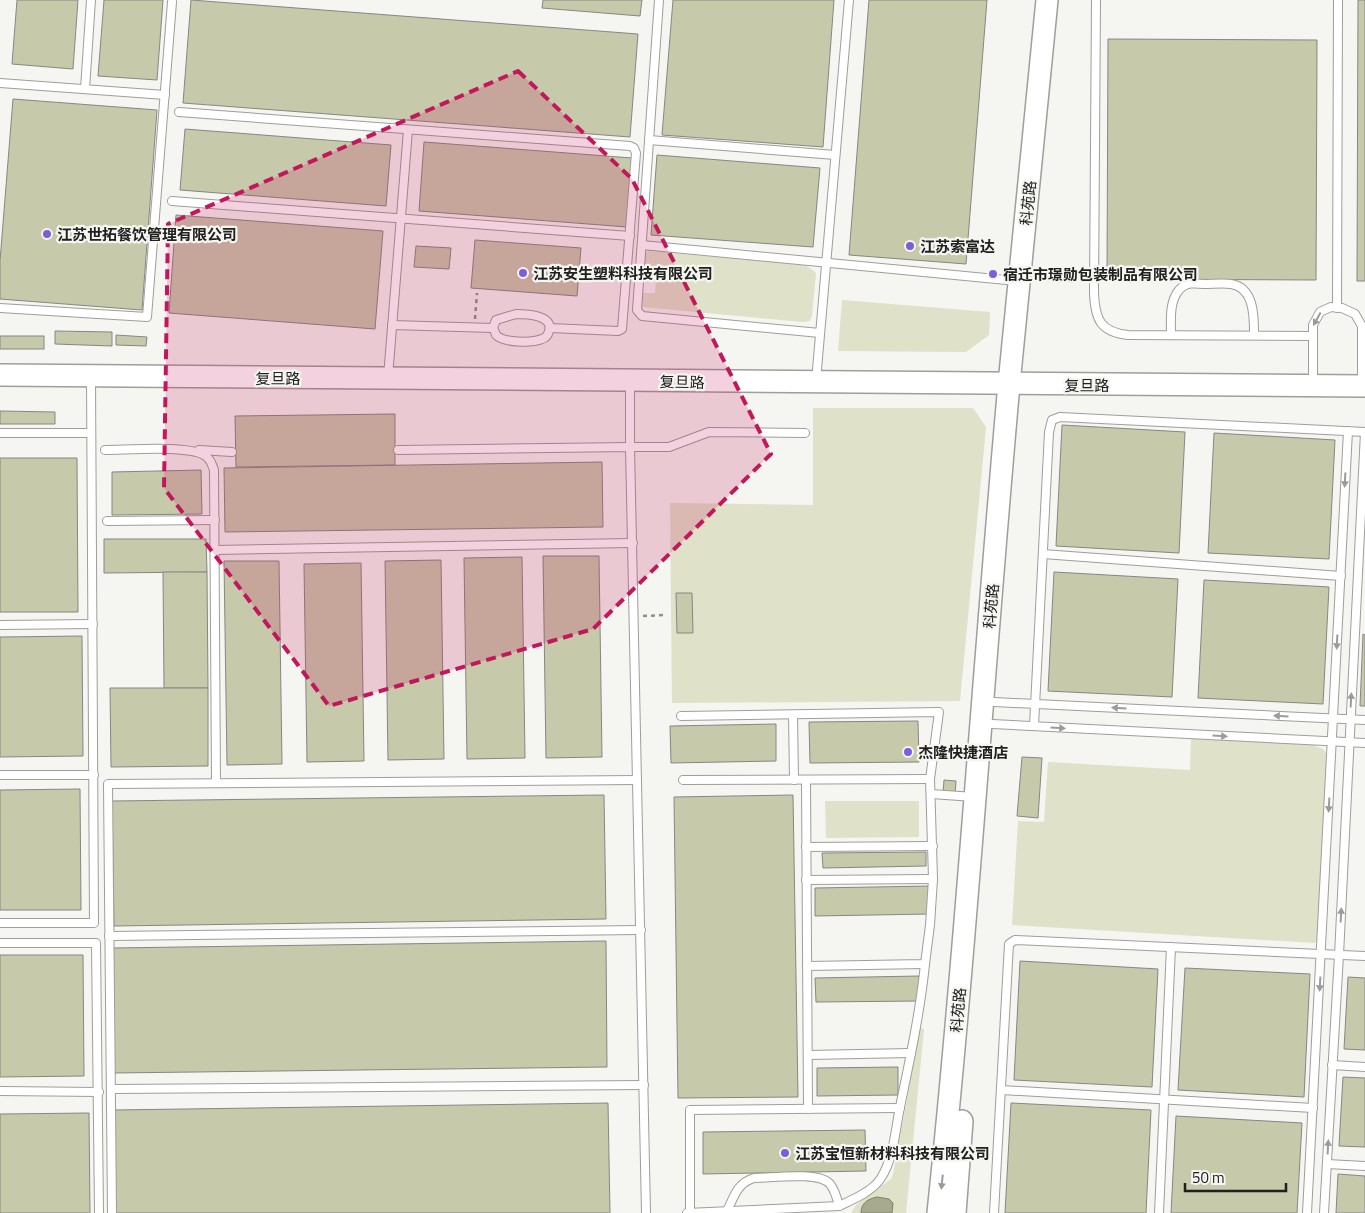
<svg xmlns="http://www.w3.org/2000/svg" width="1365" height="1213" viewBox="0 0 1365 1213" font-family="'Titillium Web','Noto Sans SC',sans-serif">
  <rect width="100%" height="100%" fill="#f5f5f2"/>
  <g fill="#dfe1c8">
    <polygon points="649,251 806,265 816,273 812,316 810,321 802,322 643,307 641,306 642,293 655,293 657,267 643,267 644,254"/>
    <polygon points="842,300 990,312 989,335 966,352 838,351"/>
    <polygon points="813,408 973,408 986,427 960,701 672,703 670,503 813,505"/>
    <polygon points="1191,738 1310,744 1323,749 1328,755 1318,938 1315,943 1012,925 1018,821 1044,822 1048,762 1190,770"/>
    <polygon points="825,801 919,801 919,837 826,838"/>
    <polygon points="920,1028 924,1029 906,1213 851,1213 856,1205 891,1179 893,1174"/>
  </g>
  <path fill="#a8aa8d" stroke="#7f816c" d="M877,1197L889,1199L893,1203L892,1213H861C861,1203 868,1199 877,1197Z"/>
  <g fill="#c7c9ab" stroke="#868784">
    <polygon points="17,0 78,0 73,69 12,64"/>
    <polygon points="104,0 163,0 157,80 98,76"/>
    <polygon points="191,0 638,34 630,137 183,103"/>
    <polygon points="543,0 642,0 640,16 542,8"/>
    <polygon points="673,0 834,0 823,147 662,135"/>
    <polygon points="869,0 987,0 966,264 849,255"/>
    <polygon points="1358,0 1365,0 1365,281 1357,281"/>
    <polygon points="1108,39 1317,40 1316,280 1107,279"/>
    <polygon points="13,99 157,110 142,310 0,299 0,261"/>
    <polygon points="185,129 391,145 386,206 180,190"/>
    <polygon points="424,142 632,158 627,227 419,211"/>
    <polygon points="657,155 820,168 813,247 651,235"/>
    <polygon points="176,215 383,231 375,329 169,313"/>
    <polygon points="475,240 581,248 577,296 471,288"/>
    <polygon points="416,246 451,248 449,269 414,267"/>
    <polygon points="55,331 112,332 112,346 55,344"/>
    <polygon points="116,335 147,337 146,346 116,345"/>
    <rect x="0" y="336" width="44" height="13"/>
    <polygon points="0,411 55,412 55,424 0,424"/>
    <polygon points="395,414 395,465 236,467 235,416"/>
    <polygon points="1062,425 1185,432 1179,553 1056,546"/>
    <polygon points="1214,433 1335,440 1329,559 1208,553"/>
    <polygon points="0,458 77,458 78,612 0,612"/>
    <polygon points="602,462 603,527 225,532 224,468"/>
    <polygon points="201,470 202,514 112,515 112,472"/>
    <polygon points="104,539 206,539 207,572 104,573"/>
    <polygon points="543,556 599,556 602,757 546,758"/>
    <polygon points="522,557 525,758 467,759 464,558"/>
    <polygon points="441,560 444,759 388,760 385,561"/>
    <polygon points="224,561 279,561 282,764 227,765"/>
    <polygon points="361,563 364,761 307,762 304,564"/>
    <polygon points="163,572 207,572 208,688 164,688"/>
    <polygon points="1054,572 1178,579 1172,697 1048,691"/>
    <polygon points="1204,580 1329,587 1323,704 1198,698"/>
    <polygon points="676,593 692,593 693,633 677,633"/>
    <polygon points="1363,634 1365,635 1365,706 1360,706"/>
    <polygon points="82,636 83,756 0,757 0,637"/>
    <polygon points="110,688 208,688 208,766 111,767"/>
    <polygon points="918,721 919,762 810,763 809,722"/>
    <polygon points="776,724 776,761 671,763 670,726"/>
    <polygon points="1022,757 1042,758 1038,818 1017,816"/>
    <polygon points="944,780 956,781 955,794 943,793"/>
    <polygon points="80,789 81,910 0,910 0,790"/>
    <polygon points="604,795 606,919 114,926 112,801"/>
    <polygon points="793,795 798,1097 678,1098 674,797"/>
    <polygon points="926,852 926,866 823,868 822,853"/>
    <polygon points="930,886 930,914 815,916 815,888"/>
    <polygon points="606,941 607,1067 113,1073 112,948"/>
    <polygon points="0,955 83,955 84,1076 0,1077"/>
    <polygon points="1020,961 1158,969 1152,1087 1014,1080"/>
    <polygon points="1185,968 1310,974 1304,1097 1178,1090"/>
    <polygon points="919,976 920,1001 816,1002 815,978"/>
    <polygon points="1348,977 1365,978 1365,1050 1344,1049"/>
    <polygon points="898,1067 898,1095 817,1096 817,1068"/>
    <polygon points="1343,1077 1365,1078 1365,1147 1339,1146"/>
    <polygon points="608,1103 610,1213 115,1213 114,1110"/>
    <polygon points="1011,1103 1151,1110 1146,1213 1005,1213"/>
    <polygon points="89,1113 90,1213 0,1213 0,1114"/>
    <polygon points="1176,1116 1302,1123 1297,1213 1171,1213"/>
    <polygon points="865,1130 866,1171 703,1174 703,1132"/>
    <polygon points="1338,1174 1365,1176 1365,1213 1336,1213"/>
  </g>
  <g fill="none" stroke-linecap="round" stroke-linejoin="round">
    <defs>
      <g id="lane">
        <polyline points="659,0 637,310 642,316 820,333"/>
        <path d="M1096,0L1094,293C1095,319 1100,332 1128,335L1313,336"/>
        <polyline points="0,83 165,95"/>
        <polyline points="85,89 91,0"/>
        <polyline points="179,112 630,146 634,148 636,153 622,329 618,331 550,328"/>
        <polyline points="649,140 835,155"/>
        <polyline points="172,201 630,236"/>
        <polyline points="642,245 1017,281"/>
        <polyline points="0,308 147,317 172,2"/>
        <polyline points="1337,308 1338,0"/>
        <path d="M516,314C526,314 554,315 549,331C548,335 546,338 542,339C532,343 504,343 496,335C496,335 494,329 493,328L496,320Z"/>
        <polyline points="392,325 493,328"/>
        <path d="M1171,335C1171,320 1169,302 1179,290C1186,282 1195,283 1204,284C1213,284 1223,283 1231,284C1255,288 1254,318 1254,335"/>
        <polyline points="388,377 408,130"/>
        <polyline points="630,381 630,447 669,447 709,432 805,433"/>
        <polyline points="816,381 849,0"/>
        <polyline points="1313,384 1313,325 1320,312 1331,307 1342,308 1355,314 1362,326 1362,384"/>
        <polyline points="0,433 91,433"/>
        <path d="M105,450C127,450 187,445 204,455C210,458 212,464 214,470L216,783"/>
        <polyline points="199,450 232,452"/>
        <polyline points="398,450 630,447 646,1213"/>
        <polyline points="107,521 215,520"/>
        <polyline points="215,550 633,543"/>
        <polyline points="1043,554 1341,576"/>
        <polyline points="0,625 93,624"/>
        <polyline points="994,702 1365,720"/>
        <polyline points="793,715 794,780"/>
        <polyline points="681,716 939,712 930,779 933,879 930,925 925,964 807,966"/>
        <polyline points="992,724 1365,743"/>
        <polyline points="1034,726 1049,432 1052,420 1060,417 1365,432"/>
        <polyline points="0,775 94,775"/>
        <polyline points="683,780 930,779"/>
        <polyline points="806,780 808,1109"/>
        <polyline points="931,794 974,797"/>
        <polyline points="806,847 933,846"/>
        <polyline points="806,880 933,879"/>
        <polyline points="0,923 94,923 91,377"/>
        <polyline points="109,936 641,930"/>
        <polyline points="0,943 96,943 99,1213"/>
        <polyline points="808,1055 911,1053"/>
        <polyline points="1332,1065 1365,1067"/>
        <polyline points="111,1089 644,1085"/>
        <polyline points="1001,1090 1313,1108"/>
        <polyline points="0,1091 99,1092"/>
        <polyline points="1327,1164 1365,1166"/>
        <path d="M727,1211C734,1197 737,1183 754,1178C771,1178 819,1171 830,1184C835,1190 837,1198 839,1206"/>
        <polyline points="112,1213 108,784 637,780"/>
        <path d="M687,1213L839,1206C852,1200 873,1191 881,1178C893,1159 895,1134 899,1112C909,1063 920,1014 925,964"/>
        <polyline points="690,1213 690,1110 900,1108"/>
        <polyline points="994,1213 1009,944 1015,940 1365,956"/>
        <polyline points="1159,1213 1171,947"/>
        <polyline points="1307,1213 1348,431"/>
        <polyline points="1324,1213 1339,955 1365,432"/>
      </g>
      <g id="secondary">
        <polyline points="0,375 1365,386"/>
        <path d="M938,1213C967,937 984,660 1009,384C1021,256 1035,128 1047,0"/>
        <polyline points="955,1213 962,1121"/>
      </g>
    </defs>
    <use href="#lane" stroke="#9e9e9b" stroke-width="10"/>
    <use href="#secondary" stroke="#9e9e9b" stroke-width="24"/>
    <g stroke="#8f8f8c" stroke-width="2.5" stroke-dasharray="4 4" stroke-linecap="butt">
      <polyline points="475,319 477,293"/>
      <polyline points="643,616 665,615"/>
    </g>
    <use href="#lane" stroke="#fff" stroke-width="8"/>
    <use href="#secondary" stroke="#fff" stroke-width="21"/>
  </g>
  <defs><path id="oneway-solid" d="M-6-.8H1V-3.2L6.5 0L1 3.2V.8H-6Z" transform="scale(1.25)"/></defs>
  <g fill="#9b9b9a">
    <use href="#oneway-solid" transform="translate(1317 319) rotate(119)"/>
    <use href="#oneway-solid" transform="translate(1345 480) rotate(93)"/>
    <use href="#oneway-solid" transform="translate(1337 642) rotate(93)"/>
    <use href="#oneway-solid" transform="translate(1351 700) rotate(-87)"/>
    <use href="#oneway-solid" transform="translate(1119 708) rotate(-177)"/>
    <use href="#oneway-solid" transform="translate(1281 716) rotate(-177)"/>
    <use href="#oneway-solid" transform="translate(1058 728) rotate(3)"/>
    <use href="#oneway-solid" transform="translate(1220 736) rotate(3)"/>
    <use href="#oneway-solid" transform="translate(1329 805) rotate(93)"/>
    <use href="#oneway-solid" transform="translate(1341 915) rotate(-87)"/>
    <use href="#oneway-solid" transform="translate(1320 984) rotate(93)"/>
    <use href="#oneway-solid" transform="translate(1328 1147) rotate(-87)"/>
    <use href="#oneway-solid" transform="translate(942 1182) rotate(96)"/>
  </g>
  <path fill="#c2185b" fill-opacity="0.2" stroke="#c2185b" stroke-width="4" stroke-dasharray="10 6" stroke-linejoin="round" d="M518,71L632,179L771,454L593,629L329,706L164,488L168,224Z"/>
  <g fill="#7d5ed9" stroke="#f5f5f2" stroke-width="2">
    <circle cx="47" cy="234" r="5"/>
    <circle cx="910" cy="246" r="5"/>
    <circle cx="523" cy="273" r="5"/>
    <circle cx="993" cy="274" r="5"/>
    <circle cx="908" cy="752" r="5"/>
    <circle cx="785" cy="1153" r="5"/>
  </g>
  <g text-anchor="middle" dominant-baseline="central" stroke-width="4.5" stroke-linejoin="round" paint-order="stroke">
    <g font-size="15" fill="#20201e" stroke="#f5f5f2">
      <text transform="translate(1028 203) rotate(-84)">科苑路</text>
      <text x="278" y="378">复旦路</text>
      <text transform="translate(682 382) rotate(1)">复旦路</text>
      <text x="1087" y="385">复旦路</text>
      <text transform="translate(991 606) rotate(-85)">科苑路</text>
      <text transform="translate(958 1010) rotate(-85)">科苑路</text>
    </g>
    <g font-size="15" font-weight="bold" fill="#20201e" stroke="#f5f5f2" text-anchor="start">
      <text x="57" y="234">江苏世拓餐饮管理有限公司</text>
      <text x="920" y="246">江苏索富达</text>
      <text x="533" y="273">江苏安生塑料科技有限公司</text>
      <text x="1003" y="274">宿迁市璟勋包装制品有限公司</text>
      <text x="918" y="752">杰隆快捷酒店</text>
      <text x="795" y="1153">江苏宝恒新材料科技有限公司</text>
    </g>
  </g>
  <path d="M1185 1183v8h101v-8" fill="none" stroke="#20201e" stroke-width="2.5"/>
  <text x="1192" y="1183" font-size="15" fill="#20201e" stroke="#f5f5f2" stroke-width="4" paint-order="stroke">50 m</text>
</svg>
